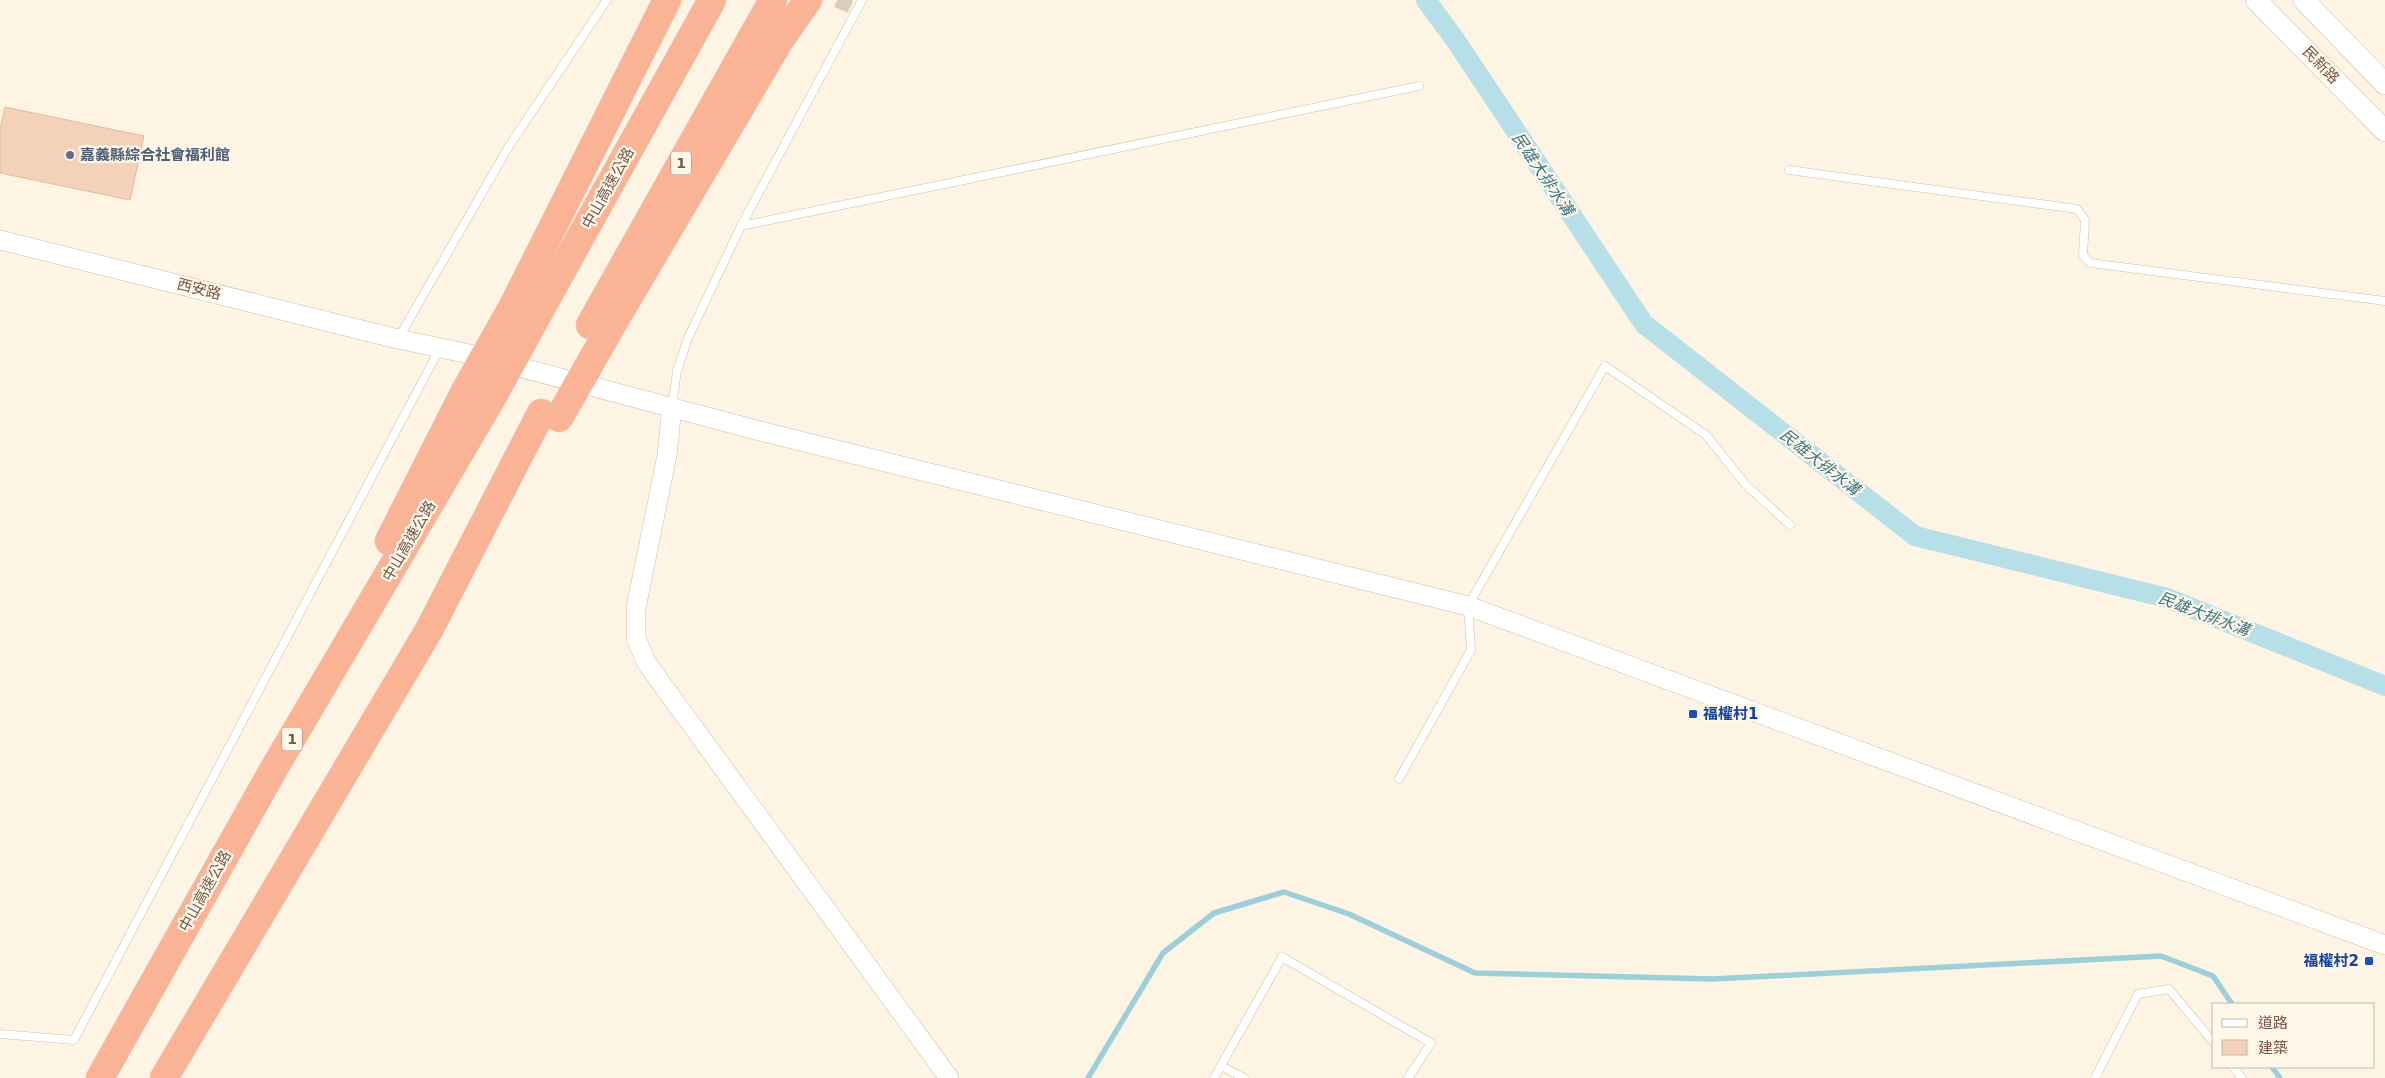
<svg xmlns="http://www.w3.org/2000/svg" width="2385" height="1078" viewBox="0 0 2385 1078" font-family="'DejaVu Sans','Noto Sans TC',sans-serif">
  <rect width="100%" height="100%" fill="#fdf4e3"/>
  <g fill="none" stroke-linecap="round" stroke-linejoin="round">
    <g stroke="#9ccfda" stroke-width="5.5">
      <polyline points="2272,1067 2280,1078"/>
      <polyline points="1088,1078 1163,953 1214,913 1284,892 1349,914 1475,973 1713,979 2161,956 2213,976 2232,1004"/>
    </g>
    <polyline stroke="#b6dfe8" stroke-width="20" points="1426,0 1456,41 1644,324 1915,536 2167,598 2385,686"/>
  </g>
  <polygon fill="#f4d2b9" stroke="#e7b998" points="5,107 144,136 130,200 0,173 0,129"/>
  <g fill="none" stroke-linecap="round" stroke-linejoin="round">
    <polyline stroke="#dbcdbc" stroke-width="15" stroke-dasharray="15 8" stroke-linecap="butt" points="837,0 857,8"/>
    <defs>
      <g id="service">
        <polyline points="1789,170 2077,209 2085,220 2083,255 2090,263 2385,301"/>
        <polyline points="741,226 1419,86"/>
        <polyline points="398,339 509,146 607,0"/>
        <polyline points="672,407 677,371 688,338 741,226 862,0"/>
        <polyline points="1399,779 1471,650 1468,606 1605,366 1706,435 1746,485 1790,525"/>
        <polyline points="0,1034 74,1040 440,348"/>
        <polyline points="1221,1066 1244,1078"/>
        <polyline points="2233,1067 2242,1078"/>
        <polyline points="1214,1078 1282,957 1431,1043 1408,1078"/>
        <polyline points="2095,1078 2138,994 2169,989 2214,1043"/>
      </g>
      <g id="tertiary">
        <polyline points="0,240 398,339 474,355 756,430 1468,606 2385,945"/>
        <polyline points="672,407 667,455 636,608 636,638 646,662 664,687 949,1078"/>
      </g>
      <g id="secondary">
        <polyline points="2256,0 2385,131"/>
        <polyline points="2304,0 2385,84"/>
      </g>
      <g id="motorway">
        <polyline points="512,308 667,0"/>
        <polyline points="538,314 712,0"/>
        <polyline points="590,325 773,0"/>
        <polyline points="609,330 780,40 808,0"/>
        <polyline points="389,541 464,393"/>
        <polyline points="100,1078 276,765 489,403"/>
        <polyline points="164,1078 429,630 541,413"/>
      </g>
    </defs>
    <use href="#service" stroke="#d1bdab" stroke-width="9"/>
    <use href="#tertiary" stroke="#d1bdab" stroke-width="20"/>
    <use href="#secondary" stroke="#d4bda8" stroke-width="22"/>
    <use href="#motorway" stroke="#ded7d3" stroke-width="29"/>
    <use href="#service" stroke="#fff" stroke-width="8"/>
    <use href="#tertiary" stroke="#fff" stroke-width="19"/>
    <use href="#secondary" stroke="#fff" stroke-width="21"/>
    <use href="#motorway" stroke="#fbb396" stroke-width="28"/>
    <defs>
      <g id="motorway-bridge">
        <polyline points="464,393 512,308"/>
        <polyline points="489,403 538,314"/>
        <polyline points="559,418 609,330"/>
      </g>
    </defs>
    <use href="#motorway-bridge" stroke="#ded7d3" stroke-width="29" stroke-linecap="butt"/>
    <use href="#motorway-bridge" stroke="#fbb396" stroke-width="28"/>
  </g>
  <circle fill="#5c6f8a" stroke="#fff7ea" stroke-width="2" cx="70" cy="155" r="5"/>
  <g fill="#1a4fb4" stroke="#fff7ea" stroke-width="2">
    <rect x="1688" y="709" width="10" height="10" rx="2.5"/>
    <rect x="2364" y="956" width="10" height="10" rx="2.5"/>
  </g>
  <g text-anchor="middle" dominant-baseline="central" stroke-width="4.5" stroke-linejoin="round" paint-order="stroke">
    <g fill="#fff7ea" stroke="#9f8878" stroke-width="1">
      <rect x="671" y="151.5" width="20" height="23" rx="4"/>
      <rect x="282" y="727.5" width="20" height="23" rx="4"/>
    </g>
    <g font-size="14" font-weight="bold" fill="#765947">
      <text x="681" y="163">1</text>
      <text x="292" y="739">1</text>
    </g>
    <g font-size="15" fill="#765947" stroke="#fff7ea">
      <text transform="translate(2321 65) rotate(46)">民新路</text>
      <text transform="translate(608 188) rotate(-61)">中山高速公路</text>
      <text transform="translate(199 289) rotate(14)">西安路</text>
      <text transform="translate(409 541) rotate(-60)">中山高速公路</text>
      <text transform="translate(205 891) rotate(-61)">中山高速公路</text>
    </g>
    <g font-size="15" font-weight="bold" fill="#4e5e75" stroke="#fff7ea" text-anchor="start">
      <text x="80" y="155">嘉義縣綜合社會福利館</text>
    </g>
    <g font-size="15" font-weight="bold" fill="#164399" stroke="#fff7ea" text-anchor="start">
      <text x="1703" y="714">福權村1</text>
      <text x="2359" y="961" text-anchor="end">福權村2</text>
    </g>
    <g font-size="16" font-style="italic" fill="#3d7784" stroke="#fff7ea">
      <text transform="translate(1543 174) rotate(56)">民雄大排水溝</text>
      <text transform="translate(1820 462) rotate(38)">民雄大排水溝</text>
      <text transform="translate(2204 614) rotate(21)">民雄大排水溝</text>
    </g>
  </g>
  <rect x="2212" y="1003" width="162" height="65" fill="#fff7ea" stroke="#c8b8a9"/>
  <rect x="2222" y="1019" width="25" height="8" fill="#ffffff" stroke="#c8b8a9"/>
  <text x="2258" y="1028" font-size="15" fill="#765947">道路</text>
  <rect x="2222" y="1040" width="25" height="15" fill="#f4d2b9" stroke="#c8b8a9"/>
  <text x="2258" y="1053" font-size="15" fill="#765947">建築</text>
</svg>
